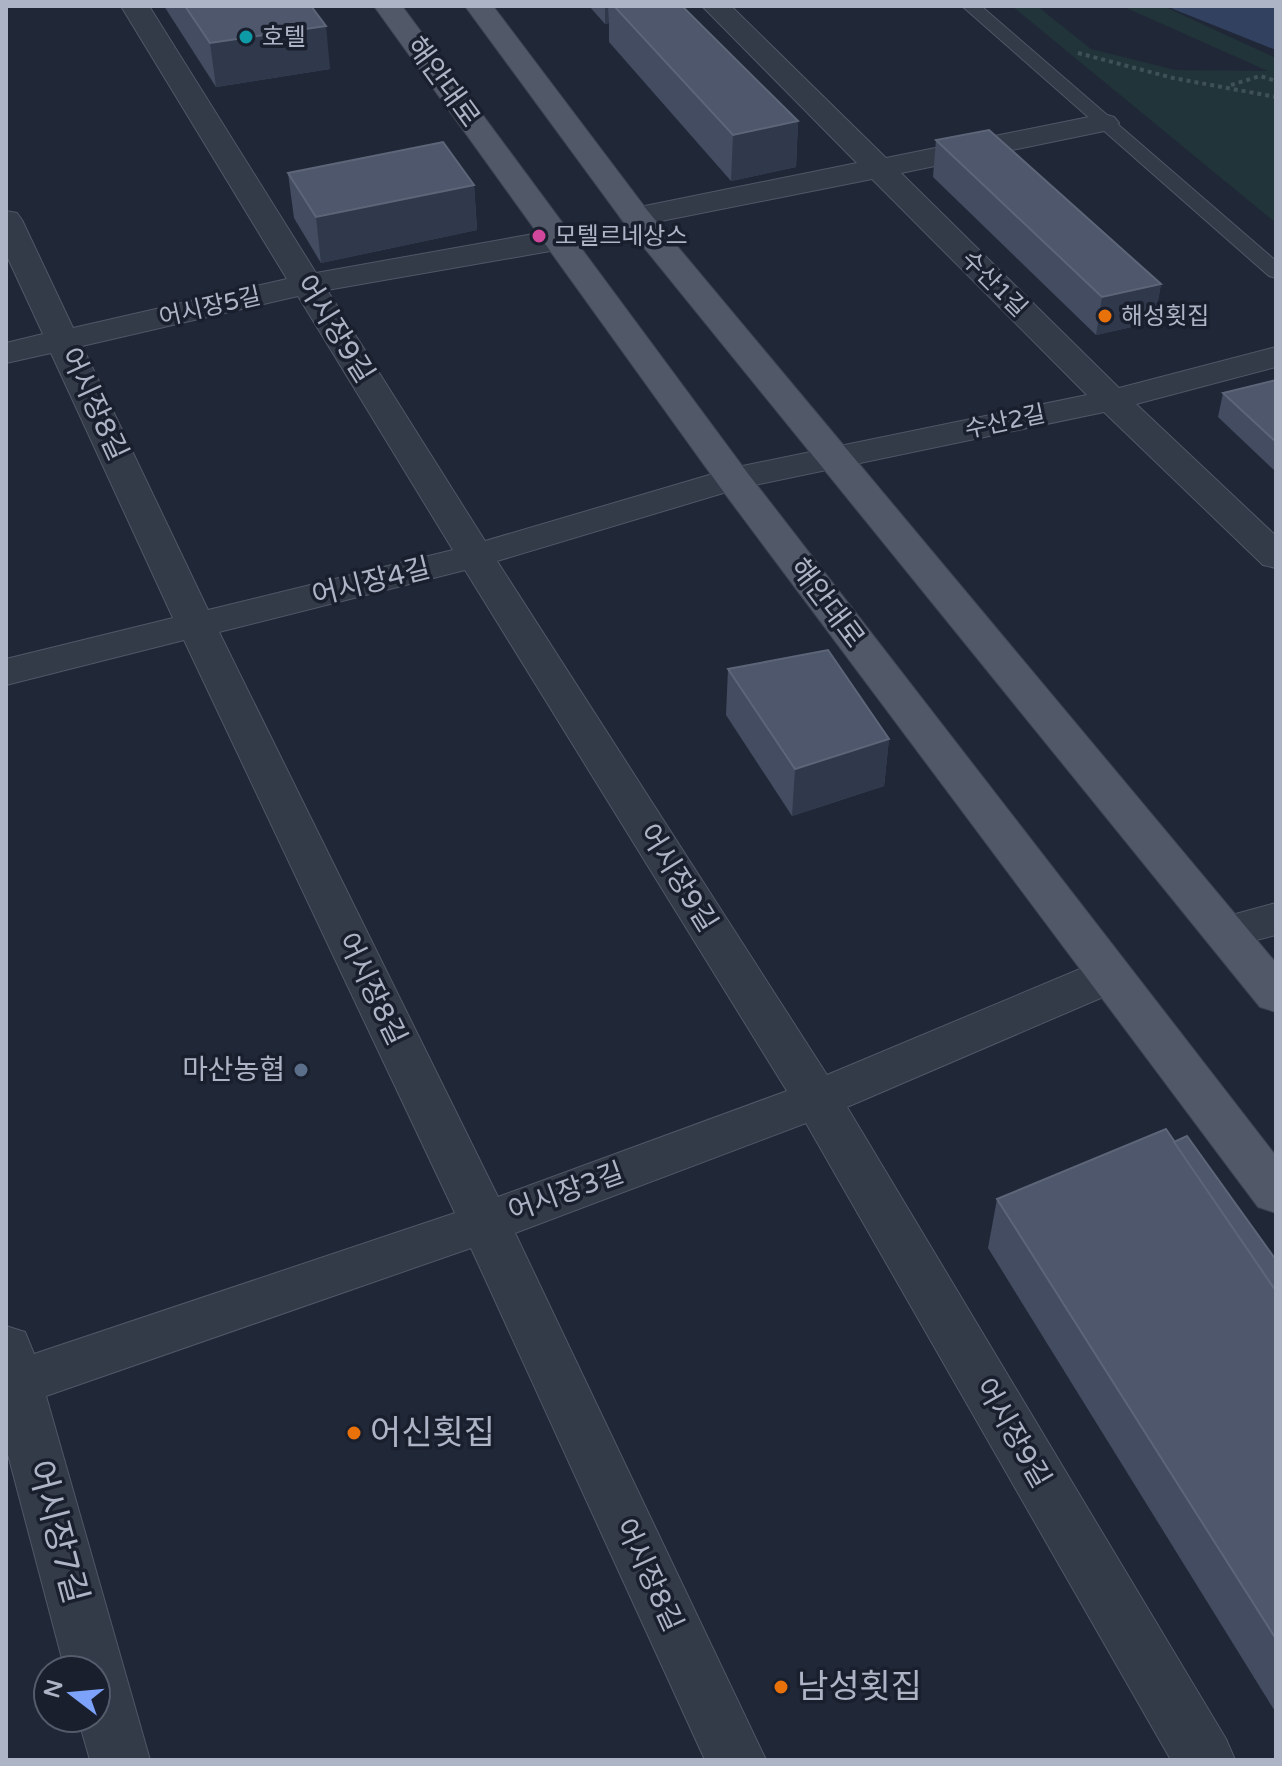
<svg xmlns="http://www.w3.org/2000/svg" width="1282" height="1766" viewBox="0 0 1282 1766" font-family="'Varela Round','Noto Sans KR',sans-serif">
  <rect width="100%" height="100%" fill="#202838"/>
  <polygon fill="#213439" points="1012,6 1037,6 1091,49 1175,70 1268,71 1122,6 1163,6 1276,58 1276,223"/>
  <polygon fill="#324160" points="1169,6 1276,6 1276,50 1173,9"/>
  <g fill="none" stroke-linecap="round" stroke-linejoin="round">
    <defs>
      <polygon id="lane" points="962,6 981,6 1276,261 1276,278 1269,276"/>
      <g id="street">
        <path d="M121,6H149L316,273L556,230L567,233L572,240L567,247L556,250L327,290L485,541L733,468L1087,395L872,179L636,226L625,224L620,217L625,210L857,163L702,6H731L886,158L1104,114L1114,117L1119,123L1114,129L901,173L1119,388L1276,347V367L1136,404L1276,536V568L1263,565L1104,412L740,488L497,561L827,1075L1092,964L1108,959L1124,964L1131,976L1124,988L847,1107L1226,1739L1235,1760H1171L806,1123L515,1233L766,1760H705L471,1248L46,1396L150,1760H90L78,1718H96V1670H65L6,1447V1326L25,1332L34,1354L455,1213L184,640L6,685V659L173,618L51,353L6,363V343L43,334L6,254V211L17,213L22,220L73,328L287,279ZM298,296L453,550L208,610L82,346ZM465,570L787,1091L498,1197L219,632Z"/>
        <polygon points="1276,903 1276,935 1226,948 1210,943 1204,932 1210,921"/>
      </g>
      <g id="primary">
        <polygon points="374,6 402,6 746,471 1276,1156 1276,1213 1258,1207 720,487"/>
        <polygon points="465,6 493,6 647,210 1276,963 1276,1012 1260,1007 625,224"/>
      </g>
    </defs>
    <use href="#lane" stroke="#515766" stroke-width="2"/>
    <use href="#street" stroke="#515766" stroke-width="2"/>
    <use href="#primary" stroke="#3d4352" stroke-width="2"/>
    <g stroke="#3f5156" stroke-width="4" stroke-dasharray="4 4" stroke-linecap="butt">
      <polyline points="1078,53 1173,78 1276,97"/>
      <polyline points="1231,85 1260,76 1276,81"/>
    </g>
    <use href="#lane" fill="#333a48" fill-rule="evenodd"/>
    <use href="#street" fill="#333a48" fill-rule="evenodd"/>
    <use href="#primary" fill="#515868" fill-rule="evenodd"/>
  </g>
  <g fill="#434c60">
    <polygon points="164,6 311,6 330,69 216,87"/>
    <polygon points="589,6 682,6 798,121 796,167 731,181 609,42 609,23 605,24"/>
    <polygon points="936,140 1161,284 1154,322 1096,335 933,177"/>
    <polygon points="288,173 474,185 477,230 321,263 294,218"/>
    <polygon points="1276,380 1276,472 1218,417 1223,393"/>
    <polygon points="728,669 889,739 884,786 792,816 726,715"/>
    <polygon points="1174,1142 1276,1260 1276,1713 988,1248 997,1199"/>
  </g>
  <g fill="#30394b">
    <polygon points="605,6 608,6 609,23 605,24"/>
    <polygon points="326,26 330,69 216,87 210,43"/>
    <polygon points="798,121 796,167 731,181 733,135"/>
    <polygon points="474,185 477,230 321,263 316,217"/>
    <polygon points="1161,284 1154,322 1096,335 1102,297"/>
    <polygon points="889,739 884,786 792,816 795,769"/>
  </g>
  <g fill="#4e576b" stroke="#5d6679" stroke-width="2">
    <polygon points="185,6 311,6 326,26 210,43"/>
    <polygon points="614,6 682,6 798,121 733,135"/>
    <polygon points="989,130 1161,284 1102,297 936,140"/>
    <polygon points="443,142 474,185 316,217 288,173"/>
    <polygon points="1276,380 1276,442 1223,393"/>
    <polygon points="828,650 889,739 795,769 728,669"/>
    <polygon points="1166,1129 1276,1291 1276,1639 997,1199"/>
    <polygon points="1187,1136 1276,1260 1276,1291 1174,1142"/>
  </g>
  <circle fill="#0f9aa8" stroke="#191f2d" stroke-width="3" cx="246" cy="37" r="8"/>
  <circle fill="#d1479c" stroke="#191f2d" stroke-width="3" cx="539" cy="236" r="8"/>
  <g fill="#e8710a" stroke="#191f2d" stroke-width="3">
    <circle cx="1105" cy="316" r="8"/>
    <circle cx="354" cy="1433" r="8"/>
    <circle cx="781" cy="1687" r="8"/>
  </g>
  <circle fill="#5c6f8a" stroke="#191f2d" stroke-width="3" cx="301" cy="1070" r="8"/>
  <g text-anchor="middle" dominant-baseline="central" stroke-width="7" stroke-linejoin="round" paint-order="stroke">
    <g font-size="24" fill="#adb4c5" stroke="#191f2d" text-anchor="start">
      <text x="262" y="37">호텔</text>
      <text x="555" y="236">모텔르네상스</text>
      <text x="1121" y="316">해성횟집</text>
    </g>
    <g font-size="24" fill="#adb4c5" stroke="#191f2d">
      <text transform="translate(994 284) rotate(45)">수산1길</text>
      <text transform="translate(210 307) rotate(-13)">어시장5길</text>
      <text transform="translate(1005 422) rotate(-12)">수산2길</text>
    </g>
    <g font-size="28" fill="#adb4c5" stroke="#191f2d">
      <text transform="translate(443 82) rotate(54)">해안대로</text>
      <text transform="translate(335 329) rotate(58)">어시장9길</text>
      <text transform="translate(94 404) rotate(65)">어시장8길</text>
      <text transform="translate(371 582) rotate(-14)">어시장4길</text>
      <text transform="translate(827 603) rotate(53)">해안대로</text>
      <text transform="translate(678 878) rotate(58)">어시장9길</text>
      <text transform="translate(372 989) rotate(64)">어시장8길</text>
      <text transform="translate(566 1192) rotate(-20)">어시장3길</text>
      <text transform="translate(1013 1433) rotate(60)">어시장9길</text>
      <text transform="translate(649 1575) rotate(65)">어시장8길</text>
    </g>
    <g font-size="28" fill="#adb4c5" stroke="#191f2d" text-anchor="end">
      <text x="285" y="1070">마산농협</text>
    </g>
    <g font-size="34" fill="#adb4c5" stroke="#191f2d" text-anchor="start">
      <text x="370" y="1433">어신횟집</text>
      <text x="797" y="1687">남성횟집</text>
    </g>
    <g font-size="34" fill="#adb4c5" stroke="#191f2d">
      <text transform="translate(57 1532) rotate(75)">어시장7길</text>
    </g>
  </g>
  <rect width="1282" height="1766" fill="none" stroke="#adb4c5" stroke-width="16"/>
  <g transform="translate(72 1694) rotate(286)"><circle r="38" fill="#191f2d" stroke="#545b6a" stroke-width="2"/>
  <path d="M0-6L14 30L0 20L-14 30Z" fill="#7da2fa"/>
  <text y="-12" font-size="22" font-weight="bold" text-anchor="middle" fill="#adb4c5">N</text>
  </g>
</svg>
